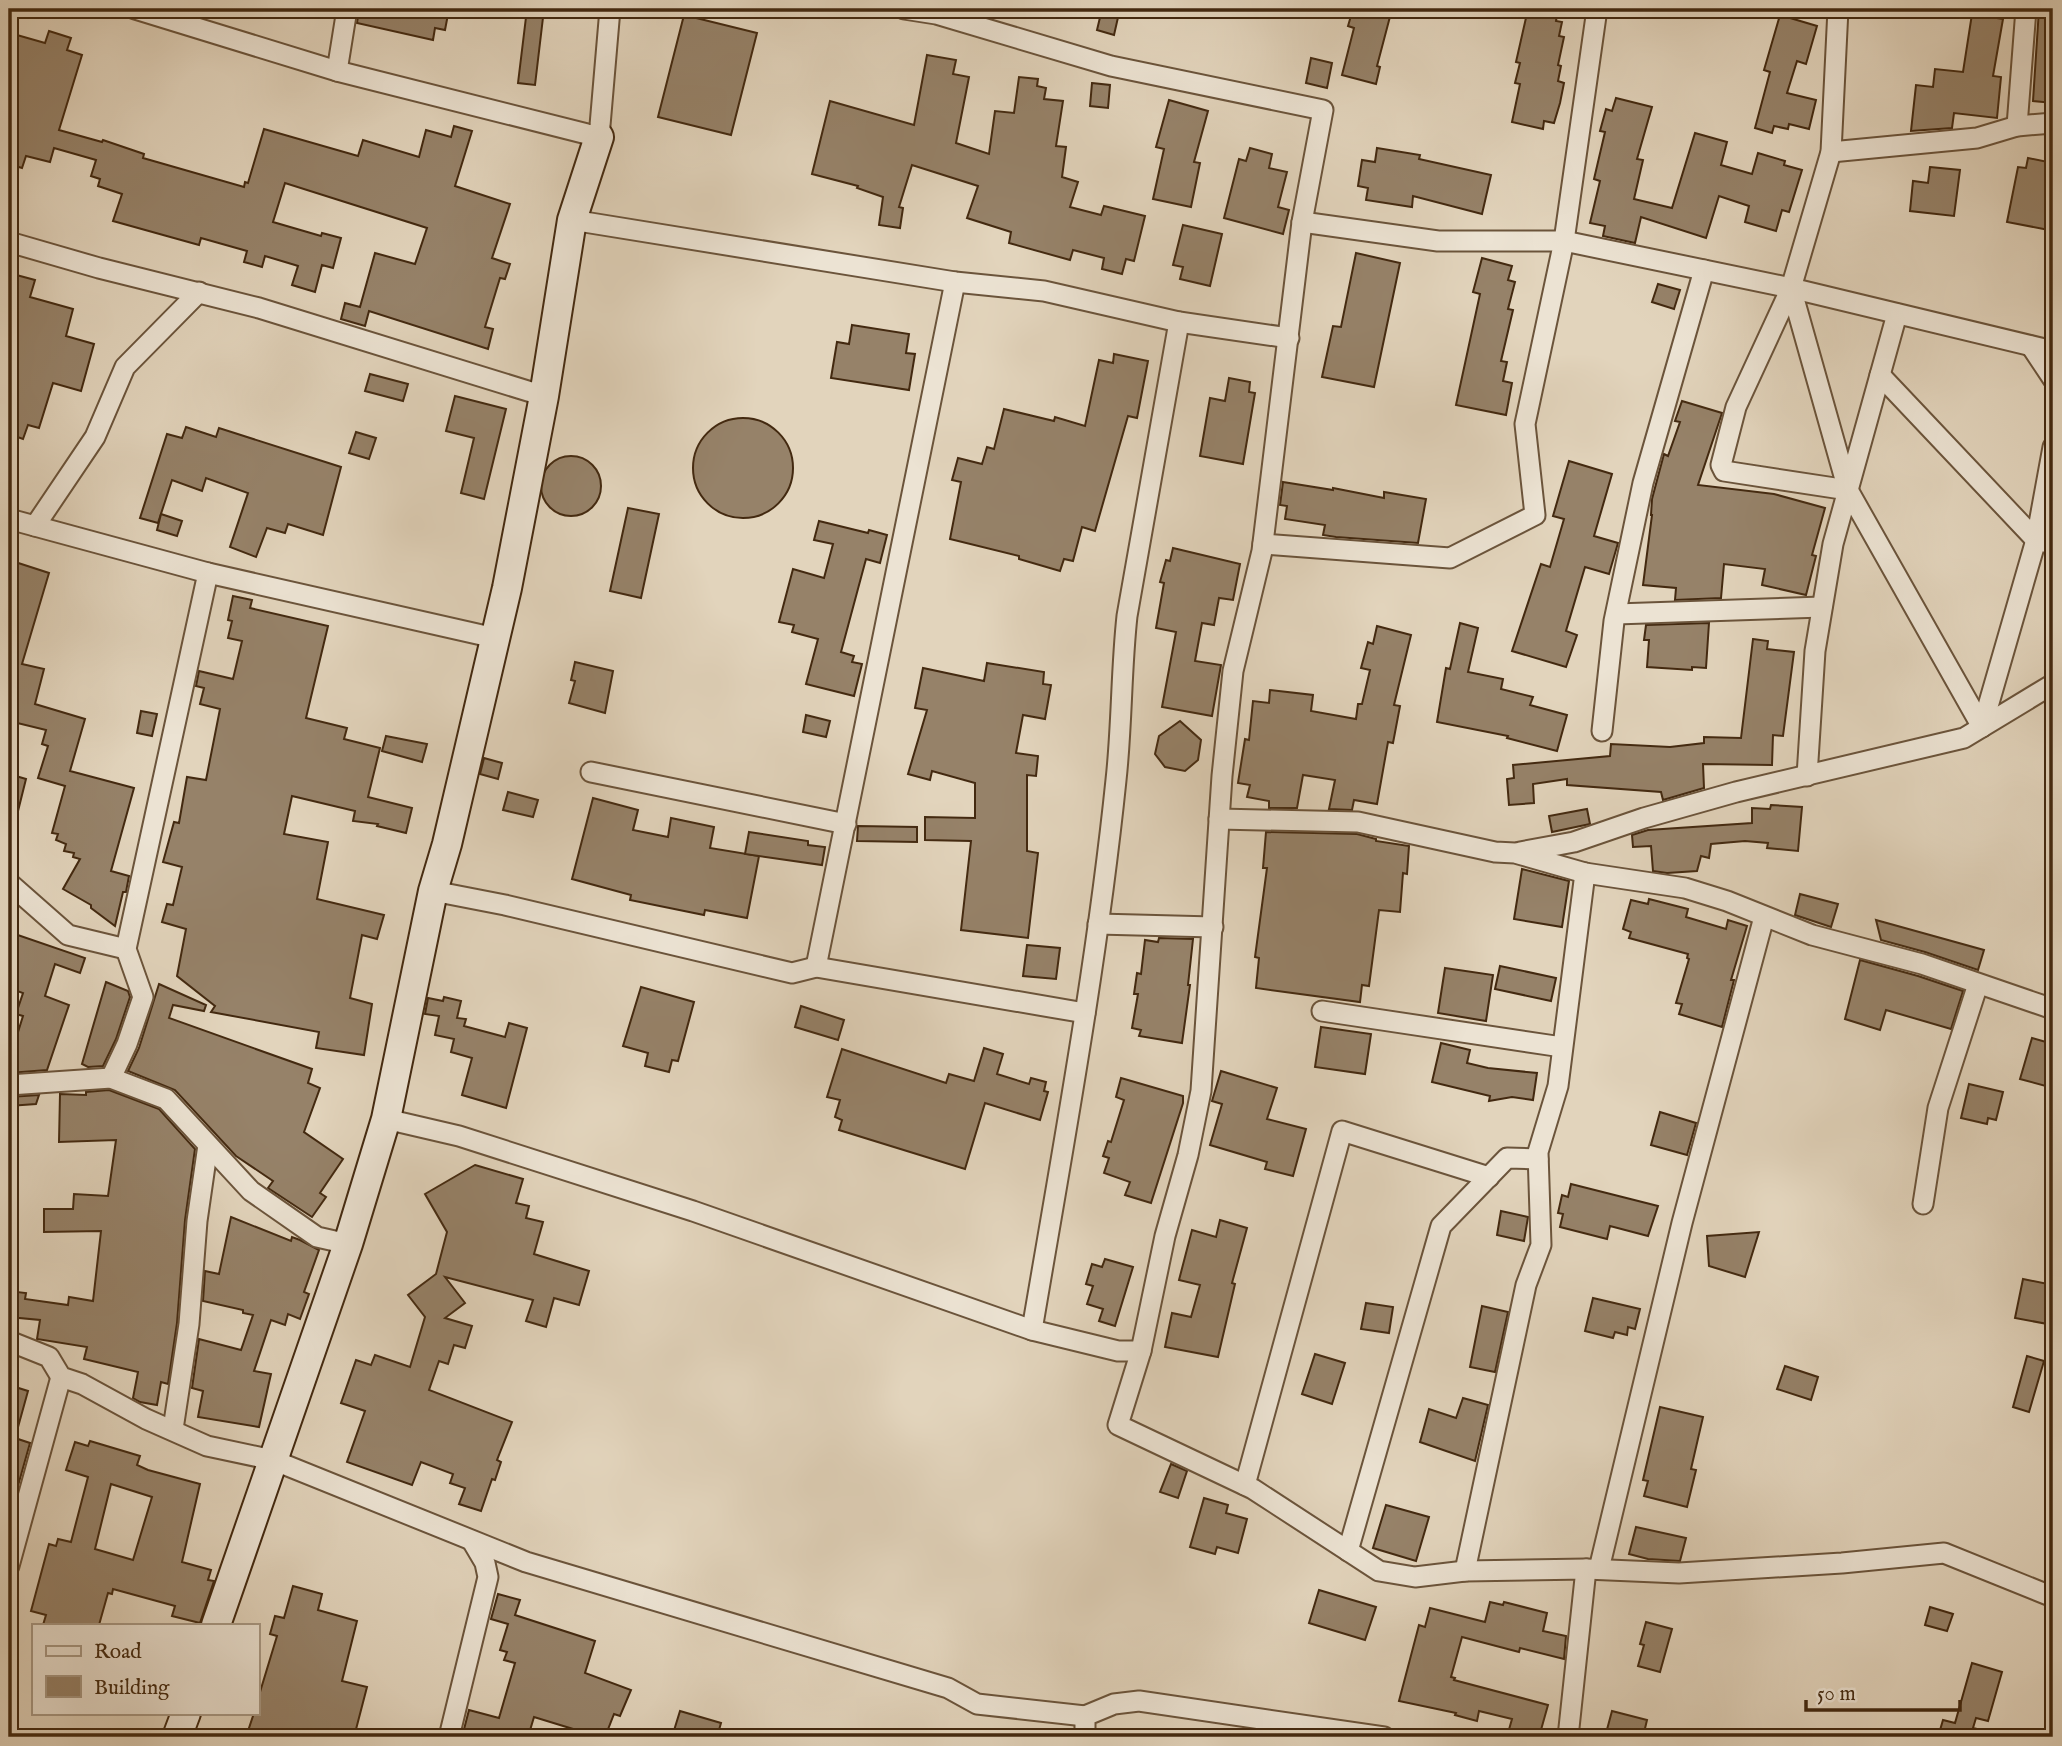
<svg xmlns="http://www.w3.org/2000/svg" width="2062" height="1746" viewBox="0 0 2062 1746" font-family="'IM FELL English',serif">
  <rect width="100%" height="100%" fill="#e2d4bc"/>
  <filter id="stains"><feTurbulence type="fractalNoise" baseFrequency=".00286" numOctaves="4"/><feColorMatrix values="0 0 0 0 .2 0 0 0 0 .09 0 0 0 0 .02 0 0 0 .5 -.17"/></filter>
  <radialGradient id="worn" r=".72"><stop offset=".6" stop-color="#630" stop-opacity="0"/><stop offset="1" stop-color="#630" stop-opacity=".3"/></radialGradient>
  <g fill="#968269" stroke="#432910" stroke-width="2" fill-rule="evenodd">
    <polygon points="359,9 449,9 445,30 435,28 433,40 357,23"/>
    <polygon points="527,9 544,9 535,85 518,83"/>
    <polygon points="1102,9 1119,13 1114,35 1097,30"/>
    <polygon points="1353,9 1392,9 1377,66 1380,67 1376,84 1342,75 1354,28 1348,26"/>
    <polygon points="1528,9 1558,9 1556,21 1562,22 1559,36 1564,37 1558,65 1561,66 1558,81 1564,83 1560,103 1554,123 1544,121 1543,129 1512,122 1520,84 1515,83 1520,63 1516,62"/>
    <polygon points="2039,9 2053,9 2053,103 2033,101"/>
    <polygon points="1972,14 2003,19 1993,76 2001,77 1997,118 1954,113 1952,128 1911,131 1916,85 1933,87 1935,69 1963,72"/>
    <polygon points="684,15 757,33 731,135 658,117"/>
    <polygon points="1780,15 1817,26 1806,64 1797,61 1787,93 1816,100 1809,129 1789,124 1788,129 1774,126 1772,133 1755,128 1770,72 1764,70"/>
    <polygon points="49,31 71,38 67,50 82,55 59,130 102,142 103,140 144,154 143,158 244,187 245,182 248,183 264,129 358,156 363,140 419,157 426,130 451,137 454,126 472,131 455,186 510,204 492,258 510,264 505,279 500,278 485,327 493,329 488,349 369,311 365,326 341,319 345,303 360,307 375,253 415,264 427,228 285,183 273,222 321,236 322,233 341,238 333,268 322,265 315,292 292,285 298,266 295,265 265,256 262,267 244,262 247,251 201,238 199,245 113,221 122,194 98,186 100,179 91,176 96,160 54,148 50,162 26,156 22,168 9,164 9,64 17,35 45,43"/>
    <polygon points="927,55 956,60 953,74 969,77 956,143 989,154 995,111 1014,113 1019,77 1038,79 1037,86 1046,88 1044,99 1063,101 1056,146 1066,147 1062,177 1078,182 1070,207 1101,215 1104,206 1145,216 1134,261 1126,259 1122,274 1102,269 1104,258 1073,250 1070,260 1009,243 1011,232 967,218 978,186 912,165 899,207 903,208 900,228 879,225 883,197 857,188 858,186 812,174 830,101 914,125"/>
    <polygon points="1311,58 1332,63 1327,88 1306,83"/>
    <polygon points="1092,83 1110,85 1108,108 1090,106"/>
    <polygon points="1616,98 1652,107 1637,159 1643,160 1634,199 1672,208 1695,133 1727,142 1721,165 1752,174 1758,153 1785,161 1784,165 1802,170 1789,212 1782,210 1776,231 1745,222 1749,206 1719,196 1706,238 1641,217 1635,243 1603,236 1605,226 1590,223 1600,181 1594,179 1605,132 1600,131 1606,109 1612,111"/>
    <polygon points="1169,100 1208,111 1194,162 1200,163 1191,207 1153,199 1164,149 1156,147"/>
    <polygon points="1250,148 1272,154 1269,168 1287,172 1278,207 1289,210 1283,234 1224,218 1239,159 1246,161"/>
    <polygon points="1377,148 1420,155 1419,159 1491,175 1482,214 1413,196 1412,207 1366,200 1368,188 1358,186 1362,160 1375,162"/>
    <polygon points="2028,158 2053,163 2053,208 2049,230 2007,222 2018,167 2026,168"/>
    <polygon points="1930,167 1960,170 1954,216 1910,211 1913,181 1928,183"/>
    <polygon points="1183,225 1222,234 1210,286 1180,279 1183,267 1173,265"/>
    <polygon points="1356,253 1400,263 1374,387 1322,377 1333,326 1341,327"/>
    <polygon points="1482,258 1512,266 1508,280 1515,282 1508,309 1513,310 1501,361 1507,362 1503,381 1512,383 1506,415 1456,405 1480,294 1473,292"/>
    <polygon points="9,273 35,280 30,297 73,309 66,336 94,344 81,391 53,383 39,428 28,425 23,439 9,434 9,371 17,345 9,345"/>
    <polygon points="1658,284 1680,290 1674,309 1652,302"/>
    <polygon points="852,325 909,334 906,353 915,354 909,390 831,378 837,342 849,344"/>
    <polygon points="1114,354 1148,361 1137,418 1128,416 1095,531 1082,527 1073,561 1064,559 1060,571 1019,559 1019,556 950,539 961,482 952,480 958,458 982,464 987,447 994,449 1004,409 1054,421 1055,417 1085,426 1099,360 1113,363"/>
    <polygon points="370,374 408,384 403,401 365,391"/>
    <polygon points="1229,378 1250,382 1249,392 1255,393 1243,464 1200,456 1210,398 1225,401"/>
    <polygon points="455,396 506,409 484,499 461,493 474,438 446,431"/>
    <polygon points="1682,401 1722,413 1698,485 1774,494 1825,508 1812,555 1816,556 1806,595 1762,585 1765,569 1724,564 1721,598 1675,600 1676,588 1643,585 1652,515 1651,515 1652,499 1664,454 1668,456 1680,422 1675,421"/>
    <circle cx="743" cy="468" r="50"/>
    <polygon points="186,427 216,437 219,428 341,467 323,535 288,524 285,533 267,528 256,557 230,547 248,493 206,478 202,491 172,480 158,523 140,518 167,434 182,438"/>
    <polygon points="356,432 376,438 369,459 349,453"/>
    <circle cx="571" cy="486" r="30"/>
    <polygon points="1569,461 1612,474 1594,536 1618,543 1609,574 1585,567 1566,631 1577,635 1566,667 1512,651 1541,564 1550,567 1564,519 1553,516"/>
    <polygon points="1283,482 1333,490 1333,488 1384,498 1384,492 1426,499 1418,543 1336,537 1323,535 1325,525 1285,519 1287,506 1280,505"/>
    <polygon points="628,508 659,514 641,598 610,591"/>
    <polygon points="161,514 182,521 177,536 157,530"/>
    <polygon points="819,521 868,533 869,530 887,535 880,563 866,559 841,652 854,656 852,662 862,664 854,696 806,684 818,639 792,632 794,625 779,622 793,569 824,578 833,544 814,540"/>
    <polygon points="1173,548 1240,564 1233,600 1219,598 1214,625 1202,623 1195,661 1221,665 1212,716 1162,707 1176,632 1156,628 1164,583 1160,582 1166,560 1170,561"/>
    <polygon points="9,560 49,573 22,664 44,669 35,704 85,719 70,771 134,788 111,871 129,876 126,892 123,892 115,926 91,908 91,905 63,889 80,859 73,857 74,853 64,851 66,844 56,840 58,834 52,833 65,786 38,778 48,746 42,744 46,730 9,721"/>
    <polygon points="233,596 252,600 250,608 328,626 306,718 347,728 344,739 380,748 368,797 412,808 406,833 377,826 378,824 353,821 355,811 292,796 284,834 328,842 317,899 384,915 377,939 362,935 350,998 372,1004 364,1055 316,1048 319,1032 211,1012 215,1006 177,976 186,929 162,922 167,904 173,905 182,867 163,862 174,822 179,823 187,777 206,780 220,709 200,704 204,688 196,686 199,671 233,679 242,641 228,638 232,621 228,620"/>
    <polygon points="1460,623 1478,628 1468,672 1503,679 1501,689 1533,697 1530,705 1567,715 1557,751 1507,738 1508,736 1437,722 1446,668 1450,669"/>
    <polygon points="1709,623 1706,668 1692,667 1692,670 1647,667 1649,640 1644,640 1646,625"/>
    <polygon points="1377,626 1411,635 1394,705 1400,706 1393,743 1388,742 1377,804 1354,800 1352,810 1329,809 1335,780 1303,775 1297,808 1269,808 1269,801 1247,797 1250,785 1238,783 1245,739 1249,740 1253,701 1269,703 1270,690 1313,695 1311,711 1356,719 1358,704 1362,704 1370,670 1361,668 1368,642 1373,644"/>
    <polygon points="1753,639 1768,641 1767,649 1794,652 1783,736 1773,735 1772,765 1703,764 1704,788 1663,800 1661,792 1567,785 1567,779 1533,784 1534,803 1509,805 1507,779 1514,778 1513,765 1610,756 1611,744 1670,747 1704,743 1704,737 1741,738"/>
    <polygon points="575,662 613,671 605,713 569,703 575,681 571,680"/>
    <polygon points="987,663 1044,672 1043,684 1051,685 1045,719 1023,715 1016,753 1038,756 1036,776 1027,775 1027,851 1038,853 1028,938 961,930 971,841 925,840 925,817 975,818 975,783 932,771 930,780 908,774 927,710 915,708 923,668 984,681"/>
    <polygon points="141,711 157,714 152,736 137,733"/>
    <polygon points="806,715 830,721 826,737 803,732"/>
    <polygon points="1180,721 1201,740 1198,760 1185,771 1165,767 1155,754 1159,736"/>
    <polygon points="386,736 427,744 422,762 382,751"/>
    <polygon points="484,758 502,763 498,779 480,774"/>
    <polygon points="9,774 26,779 15,823 9,822"/>
    <polygon points="508,792 538,800 533,817 503,810"/>
    <polygon points="593,798 638,810 633,830 668,837 671,818 714,827 710,848 759,856 747,918 705,910 704,915 630,900 631,895 572,879"/>
    <polygon points="1771,805 1802,807 1798,851 1767,848 1768,843 1745,841 1711,844 1709,858 1701,856 1697,871 1667,873 1653,871 1651,846 1633,847 1632,835 1648,830 1752,823 1752,808 1770,809"/>
    <polygon points="1587,809 1590,824 1552,832 1549,816"/>
    <polygon points="858,826 917,827 917,842 857,841"/>
    <polygon points="749,832 808,841 808,845 825,847 822,865 745,854"/>
    <polygon points="1266,832 1357,834 1376,839 1376,841 1409,846 1407,874 1403,873 1400,912 1379,910 1369,986 1362,985 1360,1002 1256,988 1259,958 1255,957 1267,868 1263,868"/>
    <polygon points="1522,869 1569,881 1562,927 1514,919"/>
    <polygon points="1800,894 1838,904 1831,927 1795,915"/>
    <polygon points="1649,899 1688,909 1686,917 1726,929 1728,920 1747,926 1731,980 1734,980 1722,1027 1679,1014 1682,1004 1676,1003 1689,959 1687,958 1688,954 1629,938 1631,932 1623,929 1631,900 1648,904"/>
    <polygon points="1876,920 1984,950 1978,970 1925,952 1881,940"/>
    <polygon points="9,932 85,958 80,973 55,964 45,996 69,1005 47,1070 9,1073 9,1061 23,1016 16,1014 23,993 9,988"/>
    <polygon points="1159,938 1193,939 1188,985 1190,985 1182,1043 1139,1036 1141,1030 1132,1028 1138,994 1134,994 1137,973 1141,974 1145,940 1158,942"/>
    <polygon points="1027,945 1060,948 1056,979 1023,976"/>
    <polygon points="1860,960 1918,976 1963,991 1951,1029 1886,1010 1880,1030 1845,1019"/>
    <polygon points="1500,966 1556,978 1551,1001 1495,989"/>
    <polygon points="1445,968 1493,975 1486,1021 1438,1013"/>
    <polygon points="106,982 128,991 130,997 116,1039 103,1066 88,1067 82,1064"/>
    <polygon points="159,984 206,1005 204,1011 173,1005 169,1018 312,1069 308,1083 320,1088 304,1132 343,1159 320,1193 326,1197 312,1217 268,1188 273,1181 236,1156 175,1090 128,1071 139,1048"/>
    <polygon points="641,987 694,1002 678,1061 672,1060 669,1072 645,1066 648,1053 623,1046"/>
    <polygon points="444,997 461,1001 457,1018 466,1019 464,1026 505,1037 509,1023 527,1028 506,1108 462,1095 472,1058 451,1052 454,1039 435,1035 439,1016 425,1014 428,998 443,1001"/>
    <polygon points="801,1006 844,1020 838,1040 795,1027"/>
    <polygon points="1321,1027 1371,1034 1365,1074 1315,1067"/>
    <polygon points="2032,1038 2053,1044 2053,1088 2020,1079"/>
    <polygon points="1441,1043 1470,1050 1467,1063 1488,1068 1537,1073 1533,1100 1512,1097 1489,1101 1490,1096 1432,1082"/>
    <polygon points="984,1048 1003,1054 997,1074 1029,1084 1031,1078 1046,1082 1044,1091 1048,1092 1040,1120 985,1103 965,1169 839,1130 842,1120 835,1117 840,1100 827,1097 842,1049 946,1083 949,1074 974,1081"/>
    <polygon points="1221,1071 1277,1088 1267,1119 1306,1129 1293,1176 1265,1169 1267,1162 1210,1145 1222,1104 1212,1101"/>
    <polygon points="1121,1078 1183,1096 1183,1103 1151,1203 1125,1195 1130,1182 1104,1173 1109,1158 1103,1156 1108,1141 1111,1142 1124,1100 1116,1097"/>
    <polygon points="1969,1084 2003,1092 1996,1120 1988,1118 1987,1124 1961,1118"/>
    <polygon points="109,1090 159,1109 195,1149 185,1220 177,1323 168,1384 161,1382 157,1405 140,1402 133,1398 138,1372 84,1359 87,1347 37,1339 40,1320 9,1317 9,1291 26,1293 25,1299 68,1305 69,1297 93,1301 101,1231 44,1232 44,1209 73,1209 74,1194 108,1196 116,1140 59,1142 60,1094 86,1095 86,1092"/>
    <polygon points="39,1095 36,1104 9,1106 9,1097"/>
    <polygon points="1660,1112 1696,1123 1687,1155 1651,1145"/>
    <polygon points="475,1165 523,1179 516,1203 529,1206 526,1218 543,1222 534,1254 589,1271 579,1305 554,1298 546,1327 526,1321 533,1300 445,1277 465,1303 445,1318 472,1326 465,1348 454,1345 448,1364 439,1361 429,1390 512,1422 497,1460 501,1462 495,1480 492,1479 481,1511 459,1504 465,1488 450,1483 453,1474 421,1462 412,1485 347,1462 365,1411 341,1403 356,1360 371,1365 375,1355 410,1367 425,1317 408,1295 436,1274 447,1232 425,1194"/>
    <polygon points="1571,1184 1658,1206 1648,1236 1610,1226 1607,1239 1560,1227 1563,1214 1558,1213 1562,1195 1568,1197"/>
    <polygon points="1501,1211 1528,1217 1524,1241 1497,1235"/>
    <polygon points="231,1217 291,1241 292,1237 300,1240 319,1250 304,1292 309,1294 300,1319 288,1314 285,1325 271,1320 254,1371 271,1374 259,1427 198,1417 203,1391 192,1388 199,1339 241,1350 253,1315 243,1313 243,1310 203,1301 205,1271 219,1274"/>
    <polygon points="1220,1220 1247,1228 1232,1283 1235,1284 1218,1357 1165,1347 1172,1313 1191,1317 1200,1285 1179,1280 1192,1230 1216,1237"/>
    <polygon points="1759,1232 1745,1277 1709,1266 1707,1236"/>
    <polygon points="1105,1259 1133,1267 1115,1326 1099,1321 1103,1309 1087,1304 1093,1286 1086,1284 1092,1264 1102,1267"/>
    <polygon points="2023,1279 2053,1285 2053,1325 2015,1318"/>
    <polygon points="1593,1298 1640,1309 1635,1329 1628,1327 1627,1335 1615,1332 1613,1338 1585,1331"/>
    <polygon points="1366,1303 1393,1307 1389,1333 1361,1329"/>
    <polygon points="1482,1306 1508,1312 1495,1372 1470,1367"/>
    <polygon points="1315,1354 1345,1363 1332,1404 1302,1394"/>
    <polygon points="2027,1356 2044,1361 2029,1412 2013,1407"/>
    <polygon points="1785,1366 1818,1377 1811,1400 1777,1389"/>
    <polygon points="9,1385 28,1391 15,1438 30,1443 12,1507 9,1507"/>
    <polygon points="1463,1398 1488,1405 1475,1461 1420,1442 1429,1409 1456,1418"/>
    <polygon points="1660,1407 1703,1417 1691,1469 1696,1470 1687,1507 1644,1496 1648,1481 1643,1480"/>
    <path d="M90,1441L140,1456L137,1465L148,1470L200,1484L182,1562L211,1570L208,1580L214,1581L200,1623L172,1616L175,1606L113,1589L112,1594L108,1593L99,1625H43L46,1615L31,1611L49,1544L56,1546L58,1539L71,1542L88,1477L66,1470L75,1442L88,1446ZM111,1484L152,1497L133,1560L95,1549Z"/>
    <polygon points="1171,1464 1187,1471 1178,1498 1160,1492"/>
    <polygon points="1204,1498 1228,1505 1226,1513 1247,1519 1238,1553 1217,1547 1215,1554 1190,1547"/>
    <polygon points="1386,1505 1429,1517 1416,1561 1373,1548"/>
    <polygon points="1636,1527 1686,1538 1680,1561 1648,1559 1629,1554"/>
    <polygon points="293,1586 322,1594 318,1610 357,1621 342,1681 367,1687 354,1737 246,1737 254,1713 257,1713 257,1702 277,1636 270,1634 275,1616 284,1618"/>
    <polygon points="1319,1590 1376,1607 1365,1640 1309,1623"/>
    <polygon points="498,1594 520,1600 515,1615 595,1641 585,1673 631,1690 620,1716 614,1714 605,1737 570,1737 573,1729 534,1717 528,1737 462,1737 469,1710 499,1718 515,1663 504,1660 507,1652 500,1650 508,1624 491,1619"/>
    <polygon points="1490,1602 1503,1605 1504,1602 1547,1613 1543,1631 1566,1636 1564,1659 1520,1648 1519,1652 1462,1637 1451,1677 1455,1678 1454,1680 1548,1705 1539,1737 1523,1737 1508,1733 1512,1719 1479,1711 1477,1721 1455,1715 1456,1713 1399,1701 1419,1625 1425,1627 1430,1608 1485,1622"/>
    <polygon points="1930,1607 1953,1614 1947,1631 1925,1625"/>
    <polygon points="1646,1622 1672,1629 1660,1672 1638,1666 1644,1645 1640,1644"/>
    <polygon points="1972,1663 2002,1672 1988,1721 1976,1718 1973,1728 1989,1732 1988,1737 1938,1737 1943,1720 1955,1723"/>
    <polygon points="680,1711 721,1723 717,1737 672,1737"/>
    <polygon points="1612,1711 1647,1720 1643,1737 1605,1737"/>
  </g>
  <g fill="none" stroke-linecap="round" stroke-linejoin="round">
    <defs>
      <g id="street">
        <polyline points="135,9 337,71 599,137 610,9"/>
        <polyline points="904,9 936,14 1111,66 1323,110 1302,222 1262,551 1233,671 1222,776 1201,1091 1188,1155 1165,1236 1141,1351 1118,1425 1253,1489 1379,1571 1415,1577 1465,1571 1586,1569 1679,1573 1842,1563 1944,1553 2053,1597"/>
        <polyline points="1838,9 1831,152 1791,288 1736,407 1721,465 1724,471 1848,490"/>
        <polyline points="337,71 347,9"/>
        <polyline points="2017,126 2026,9"/>
        <polyline points="1831,152 1977,138 2017,126 2053,123"/>
        <polyline points="572,220 955,282 1044,291 1179,322 1289,338"/>
        <polyline points="1302,222 1438,241 1564,241 1791,288 2053,351"/>
        <polyline points="9,242 99,268 259,308 544,396"/>
        <polyline points="1791,288 1848,490 1982,727"/>
        <polyline points="2031,346 2053,379"/>
        <polyline points="1880,375 2036,540 2053,544"/>
        <polyline points="9,519 208,573 495,638"/>
        <polyline points="35,526 95,437 125,367 199,292"/>
        <polyline points="1263,544 1450,558 1535,515 1525,424 1564,241 1597,9"/>
        <polyline points="1616,614 1822,607"/>
        <polyline points="1982,727 2036,540 2053,447"/>
        <polyline points="1602,731 1614,621 1643,483 1704,270"/>
        <polyline points="591,772 846,824"/>
        <polyline points="1807,776 1815,651 1833,544 1897,314"/>
        <polyline points="1219,819 1358,822 1495,852 1515,853 1585,873 1685,888 1727,901 1812,935 1922,964 2053,1009"/>
        <polyline points="1520,852 1574,842 1644,818 1736,792 1964,738 2053,684"/>
        <polyline points="9,883 68,935 126,949"/>
        <polyline points="433,891 505,905 792,973 816,967 1085,1013"/>
        <polyline points="1098,924 1213,927"/>
        <polyline points="816,967 955,282"/>
        <polyline points="1322,1011 1562,1047"/>
        <polyline points="111,1078 127,1044 143,997 126,949 208,573"/>
        <polyline points="9,1085 111,1078 166,1099 251,1191 317,1237 348,1244"/>
        <polyline points="386,1119 459,1136 693,1211 1032,1330 1118,1351 1141,1351"/>
        <polyline points="1923,1204 1938,1108 1978,984"/>
        <path d="M1032,1330C1063,1147 1097,964 1116,780C1122,726 1121,671 1127,616L1179,322"/>
        <polyline points="9,1341 49,1357 61,1377 82,1384 146,1419 207,1446 273,1460 526,1562 948,1688 977,1704 1085,1716"/>
        <polyline points="173,1429 189,1324 197,1221 208,1145"/>
        <polyline points="1245,1485 1342,1131 1489,1177"/>
        <polyline points="1348,1551 1441,1226 1507,1158 1538,1159"/>
        <polyline points="9,1566 61,1377"/>
        <polyline points="1599,1569 1682,1223 1764,917"/>
        <polyline points="1465,1571 1526,1285 1541,1245 1538,1152 1558,1086 1585,873"/>
        <polyline points="449,1737 488,1577 485,1563 472,1541"/>
        <polyline points="1085,1737 1085,1716 1114,1704 1139,1701 1384,1737"/>
        <polyline points="1568,1737 1586,1569"/>
      </g>
      <g id="secondary">
        <polyline points="216,1625 348,1244 386,1119 433,891 447,844 507,588 544,396 572,220 599,137"/>
        <polyline points="177,1737 186,1713"/>
      </g>
    </defs>
    <use href="#street" stroke="#6b543b" stroke-width="23"/>
    <use href="#secondary" stroke="#432910" stroke-width="32"/>
    <use href="#street" stroke="#ece3d3" stroke-width="19"/>
    <use href="#secondary" stroke="#ece3d3" stroke-width="28"/>
  </g>
  <rect width="2062" height="1746" fill="none" stroke="#e2d4bc" stroke-width="35"/>
  <rect x="10" y="10" width="2041" height="1725" fill="none" stroke="#432910" stroke-width="3.5"/>
  <rect x="18" y="18" width="2027" height="1711" fill="none" stroke="#432910" stroke-width="2"/>
  <rect x="32" y="1624" width="228" height="91" fill="#ece3d3" stroke="#a89985" stroke-width="2"/>
  <rect x="46" y="1646" width="35" height="10" fill="#ece3d3" stroke="#a89985" stroke-width="2"/>
  <text x="94" y="1658" font-size="21" fill="#432910">Road</text>
  <rect x="46" y="1676" width="35" height="21" fill="#968269" stroke="#a89985" stroke-width="2"/>
  <text x="94" y="1694" font-size="21" fill="#432910">Building</text>
  <path d="M1806 1700v10h154v-10" fill="none" stroke="#432910" stroke-width="3.5"/>
  <text x="1817" y="1700" font-size="21" fill="#432910" stroke="#ece3d3" stroke-width="5" paint-order="stroke">50 m</text>
  <rect width="100%" height="100%" filter="url(#stains)"/>
  <rect width="100%" height="100%" fill="url(#worn)"/>
</svg>
